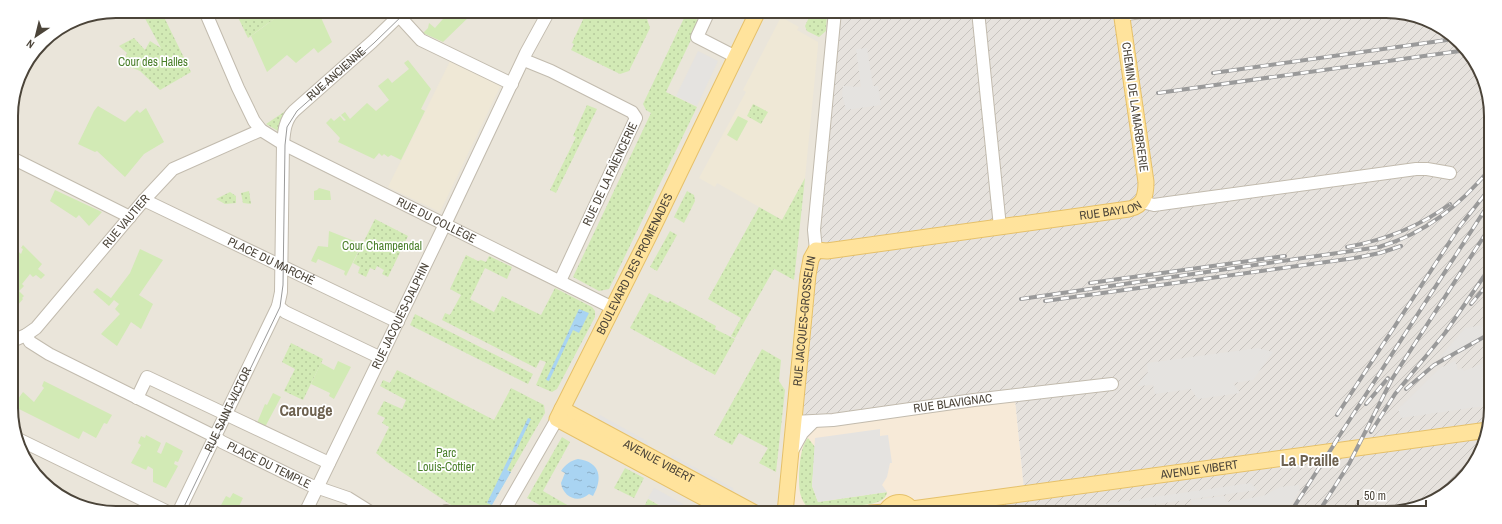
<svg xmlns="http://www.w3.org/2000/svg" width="1502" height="524" viewBox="0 0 1502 524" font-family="'Archivo Narrow',sans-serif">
  <defs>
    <pattern id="industrial-furrows" width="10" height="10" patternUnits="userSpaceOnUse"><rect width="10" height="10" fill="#e6e2dd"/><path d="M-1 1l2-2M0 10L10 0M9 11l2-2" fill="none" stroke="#c7c3be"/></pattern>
    <pattern id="grass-dots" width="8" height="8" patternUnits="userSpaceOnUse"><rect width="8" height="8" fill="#d2eab5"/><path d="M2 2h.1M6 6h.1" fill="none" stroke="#b6ca9c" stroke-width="1.8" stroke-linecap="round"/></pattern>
    <pattern id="water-ripples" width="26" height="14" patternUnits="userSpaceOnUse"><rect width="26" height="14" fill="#a9d4f2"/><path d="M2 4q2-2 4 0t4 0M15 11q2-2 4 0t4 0" fill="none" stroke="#8caec5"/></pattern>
  </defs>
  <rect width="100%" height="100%" fill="#f6f3ec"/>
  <polygon fill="#eae5da" points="116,11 834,11 784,513 116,513 82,508 37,478 13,429 11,109 22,70 46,37 76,19"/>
  <polygon fill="#f7ead8" points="1015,398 1025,500 935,513 784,513 792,430"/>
  <polygon fill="url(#industrial-furrows)" points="834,11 1386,11 1420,16 1465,47 1490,102 1491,408 1486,442 1450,491 1393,513 935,513 1025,500 1015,399 792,430"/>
  <g fill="#efe8d6">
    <polygon points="781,17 799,27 797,30 818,42 818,46 805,178 782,220 717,183 715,187 699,178 746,92 743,90"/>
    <polygon points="450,61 501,85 440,212 388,187"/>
  </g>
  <g fill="url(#grass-dots)">
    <polygon points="141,11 161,11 191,72 160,90 140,71 123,64 127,53 119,46 134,38 145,50 150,41 161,48"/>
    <polygon points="235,11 285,11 248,38"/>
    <polygon points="587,11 630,11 647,19 650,28 629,71 620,74 571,50 574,44 572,43"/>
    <polygon points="812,11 827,11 826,31 819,37 807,31 805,26"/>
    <polygon points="686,14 700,21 666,92 697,107 609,289 599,291 573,277 651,113 646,110 643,104"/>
    <polygon points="753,104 768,112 761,124 747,116"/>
    <polygon points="587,105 597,109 556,193 550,190 576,137 573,136"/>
    <polygon points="290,108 281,121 278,131 266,124"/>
    <polygon points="805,178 794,280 774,269 735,338 731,336 741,318 708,299 759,207 782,220"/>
    <polygon points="249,191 251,204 243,203 241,193"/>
    <polygon points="687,191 694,195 695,201 684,223 674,217"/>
    <polygon points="230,192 236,196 236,203 225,204 216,199"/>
    <polygon points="375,219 408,236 388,277 382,274 384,270 377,266 375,270 370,268 366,277 358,273 360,267 353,263"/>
    <polygon points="670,231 677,235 657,271 650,267"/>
    <polygon points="466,255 478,261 481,260 486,262 489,256 512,267 507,279 485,268 470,299 494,312 502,296 541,315 555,288 592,307 595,311 595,317 557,389 552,392 536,385 546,362 540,360 536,368 442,320 445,313 450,315 461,295 450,289"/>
    <polygon points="649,293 668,303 670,301 716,326 715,329 735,339 715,375 630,328"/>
    <polygon points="415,314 533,374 528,384 410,325"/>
    <polygon points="291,343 323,359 303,400 284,391 295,369 282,362"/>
    <polygon points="762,349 781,360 779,381 785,390 776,472 759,463 768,448 739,433 732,445 714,435"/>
    <polygon points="397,370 494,420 511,388 544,405 545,413 487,513 459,513 460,511 387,462 376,453 389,427 382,423 385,418 377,414 384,401 402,409 406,400 380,386 383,380 390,383"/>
    <polygon points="562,437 570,442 543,491 569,506 565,513 554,513 527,498"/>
    <path d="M808,438L815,447L812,486L818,502L887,492C886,500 878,502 871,504L812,511C807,507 803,503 801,496C797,485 799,446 808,438Z"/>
    <polygon points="625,468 644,478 634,498 614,488"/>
    <polygon points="648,499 672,513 660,513 645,505"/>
  </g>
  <g fill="#d2eab5">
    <polygon points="285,11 318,11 332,42 318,53 314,48 296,63 287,55 267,72 251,36"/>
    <polygon points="450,11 475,11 443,42 423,33 428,28 429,23 435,28"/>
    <polygon points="408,60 431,89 421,109 425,111 401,160 391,155 388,157 384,154 382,156 379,153 374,159 338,142 340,138 326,123 331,118 334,121 340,116 344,121 346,120 341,115 345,112 350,119 367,103 376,111 389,100 378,86 388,78 392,83 409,69 404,63"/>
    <polygon points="98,106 125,122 137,110 140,113 146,108 164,142 144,154 125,177 97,151 95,152 78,144 94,111"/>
    <polygon points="738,116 748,121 737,141 727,135"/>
    <polygon points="319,188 330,191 331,200 314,200 314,191 317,190"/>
    <polygon points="55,190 102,212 89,226 79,215 76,218 50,201"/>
    <polygon points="329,231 362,244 346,276 344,274 345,271 318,259 316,263 311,261 318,246 328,247"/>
    <polygon points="23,245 42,264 38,269 45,275 41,279 36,275 33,277 30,274 22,284 24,286 19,291 24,296 22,298 23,299 16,307 14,306 13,308 12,257 18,251 21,254 23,249 21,248"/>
    <polygon points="140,249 163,260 139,295 153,304 141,329 131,322 117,346 101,334 120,314 115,309 119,304 114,300 109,306 93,292 97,288 111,298 130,273"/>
    <polygon points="338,361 351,367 334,399 329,396 330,393 311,384 321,363 334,370"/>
    <polygon points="44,381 112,415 107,424 104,423 96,438 83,431 79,439 13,406 23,392 34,402 44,388 42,386"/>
    <polygon points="273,393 281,397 265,427 257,423 265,404 267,405"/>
    <polygon points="146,435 161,443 157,452 161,454 166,442 183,451 178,462 175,461 174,464 178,466 166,488 153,482 153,469 148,466 146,470 131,463 141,445 138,443 141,436 145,438"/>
    <polygon points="233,493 243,498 236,512 210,512 214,505 220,507 226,496 230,498"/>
  </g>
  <g fill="#e5e3e0">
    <polygon points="867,48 873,86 878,86 881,105 846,110 842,95 843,86 861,87 856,49"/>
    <polygon points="698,51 718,61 697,106 676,96"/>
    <polygon points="1491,324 1491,336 1440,358 1440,357 1465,328"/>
    <polygon points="1258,348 1273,352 1253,380 1233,383 1240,393 1198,399 1191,389 1155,394 1153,385 1137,386 1148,372 1147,363"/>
    <polygon points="1491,360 1491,405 1401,418 1398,409 1440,368 1455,361 1458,370 1462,368 1464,371"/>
    <polygon points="600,415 647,441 649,449 596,420"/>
    <polygon points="880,429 880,436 888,435 892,463 890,463 887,477 882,485 887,492 818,502 812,486 815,438"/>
    <polygon points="672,455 733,488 736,498 669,461"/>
    <polygon points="1251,483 1257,490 1093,513 1042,513"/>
    <polygon points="1299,485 1300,490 1285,513 1193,513 1191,500 1224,496 1226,502 1263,496 1280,487"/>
    <polygon points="654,488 658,490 699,513 675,513 648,498"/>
  </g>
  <g fill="url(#water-ripples)">
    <polygon points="579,309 589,313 579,333 573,330 549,381 546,380"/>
    <polygon points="528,418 531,419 507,470 511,472 492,505 487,503"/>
    <path d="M578,459C601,462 603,479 593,496L589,494C578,504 563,497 561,483L565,473L561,471C566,464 570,461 578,459Z"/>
  </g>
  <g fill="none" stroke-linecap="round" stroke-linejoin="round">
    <defs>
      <g id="minor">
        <path id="s1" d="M205,11L238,88L254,121L261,130L285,145L613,308"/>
        <polyline points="709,11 697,37 736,57"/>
        <polyline points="978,11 1000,227"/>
        <polyline points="1121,15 1147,11"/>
        <polyline points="399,16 421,40 512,84"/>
        <polyline points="524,60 551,71 632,112 636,118 560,281"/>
        <polyline points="12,158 130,217"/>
        <path id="s2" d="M144,200L398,322"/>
        <polyline points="1142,202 1154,205 1168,203 1416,169 1427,169 1450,173"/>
        <polyline points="816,250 814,230 835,11"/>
        <polyline points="278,306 285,312 381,358"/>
        <path id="s3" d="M26,335L30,342L49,354L214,436L222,442L310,485L348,498L372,513"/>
        <path id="s4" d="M12,341L26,335L36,328L144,200L173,169L261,130"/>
        <polyline points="137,398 147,377 329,463"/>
        <path id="s5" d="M793,422L833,420L974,400L1112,384"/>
        <polyline points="18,439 170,513"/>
        <polyline points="792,451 802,433 813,422"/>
        <path id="s6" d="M178,513L278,306L281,292L283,144C284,131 285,120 294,111L372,42L404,11"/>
        <path id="s7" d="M305,513L447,220L526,53L549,11"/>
        <polyline points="445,513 446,511"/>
        <polyline points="503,513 557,419"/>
      </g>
      <g id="major">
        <path id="s8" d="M562,409L755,513"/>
        <path id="s9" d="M912,509L1488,430"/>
        <path id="s10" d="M732,513L557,419L649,236L758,11"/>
        <path id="s11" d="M785,513L808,275L811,259L816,250L827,251L1129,209C1144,206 1146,195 1146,182L1121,11"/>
        <polyline points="870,513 886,512"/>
        <path d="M885,513C891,499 908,499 913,513"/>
      </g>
    </defs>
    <use href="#minor" stroke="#c2bbae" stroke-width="14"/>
    <use href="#major" stroke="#e6c16a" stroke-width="17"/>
    <use href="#minor" stroke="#fff" stroke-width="12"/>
    <use href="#major" stroke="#ffe39c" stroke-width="15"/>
    <polyline stroke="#9a9a9a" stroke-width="1" points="181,513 280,307 283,285 285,145 287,127 297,111 374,43 407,11"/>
    <defs>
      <g id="rail">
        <polyline points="1213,73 1454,39"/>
        <polyline points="1158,93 1467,50"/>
        <path d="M1347,247C1385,240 1419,227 1450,204"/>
        <polyline points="1090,283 1285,256"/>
        <path d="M1021,299L1379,247C1426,233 1459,206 1490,169"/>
        <polyline points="1045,301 1355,258 1380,253 1401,246"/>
        <polyline points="1471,304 1491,280"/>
        <polyline points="1406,389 1434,365 1491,333"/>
        <polyline points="1366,404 1388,378"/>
        <polyline points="1337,415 1460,226 1490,188"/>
        <polyline points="1371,432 1395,394 1445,333 1491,266"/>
        <polyline points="1334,444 1490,202"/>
        <polyline points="1290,513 1337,440"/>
        <polyline points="1318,513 1349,464 1392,379 1488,230"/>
      </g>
    </defs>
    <use href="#rail" stroke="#9a9a9a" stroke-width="4"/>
    <use href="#rail" stroke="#fff" stroke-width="2.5" stroke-dasharray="8" stroke-linecap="butt"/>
  </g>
  <g text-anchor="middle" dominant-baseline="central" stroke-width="3.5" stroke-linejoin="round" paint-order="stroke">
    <g font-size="12" fill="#4a7f2a" stroke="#fff">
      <text x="153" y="62">Cour des Halles</text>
      <text x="382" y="246">Cour Champendal</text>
      <text x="446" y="453">Parc<tspan x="446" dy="14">Louis-Cottier</tspan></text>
    </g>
    <g font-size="12" fill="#4b4439" stroke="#fff">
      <text stroke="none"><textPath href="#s6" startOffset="484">RUE ANCIENNE</textPath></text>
      <text transform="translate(1135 107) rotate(82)">CHEMIN DE LA MARBRERIE</text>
      <text transform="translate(610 174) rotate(-65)">RUE DE LA FAÏENCERIE</text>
      <text stroke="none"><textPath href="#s11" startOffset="563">RUE BAYLON</textPath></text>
      <text stroke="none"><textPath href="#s1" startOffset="329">RUE DU COLLÈGE</textPath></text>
      <text stroke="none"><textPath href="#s4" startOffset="167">RUE VAUTIER</textPath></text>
      <text stroke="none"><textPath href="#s2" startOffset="141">PLACE DU MARCHÉ</textPath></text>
      <text stroke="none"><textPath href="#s10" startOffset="372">BOULEVARD DES PROMENADES</textPath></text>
      <text stroke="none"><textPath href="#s7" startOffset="219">RUE JACQUES-DALPHIN</textPath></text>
      <text stroke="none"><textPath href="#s11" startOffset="193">RUE JACQUES-GROSSELIN</textPath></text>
      <text stroke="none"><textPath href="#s5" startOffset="161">RUE BLAVIGNAC</textPath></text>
      <text stroke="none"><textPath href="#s6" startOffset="115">RUE SAINT-VICTOR</textPath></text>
      <text stroke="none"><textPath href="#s8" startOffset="110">AVENUE VIBERT</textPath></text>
      <text stroke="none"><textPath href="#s3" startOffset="277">PLACE DU TEMPLE</textPath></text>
      <text stroke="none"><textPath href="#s9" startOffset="290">AVENUE VIBERT</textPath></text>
    </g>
    <g font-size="16" font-weight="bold" fill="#6e6250" stroke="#fff">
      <text x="306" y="410">Carouge</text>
      <text x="1310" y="460">La Praille</text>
    </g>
  </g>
  <path d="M0 0H1502V524H0ZM116 18H1386A98 98 0 0 1 1484 116V408A98 98 0 0 1 1386 506H116A98 98 0 0 1 18 408V116A98 98 0 0 1 116 18Z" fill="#fff" fill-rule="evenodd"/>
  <path fill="none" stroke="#4b4439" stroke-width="2" d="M116 18H1386A98 98 0 0 1 1484 116V408A98 98 0 0 1 1386 506H116A98 98 0 0 1 18 408V116A98 98 0 0 1 116 18Z"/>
  <g transform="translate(36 36) rotate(215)" stroke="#ffffff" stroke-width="3" paint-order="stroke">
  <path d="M0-3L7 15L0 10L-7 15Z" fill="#4b4439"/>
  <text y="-6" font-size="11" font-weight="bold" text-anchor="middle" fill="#4b4439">N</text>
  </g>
  <path d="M1358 500v6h68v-6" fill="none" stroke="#4b4439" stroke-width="2"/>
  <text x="1364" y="500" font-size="12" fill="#4b4439" stroke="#ffffff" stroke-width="3" paint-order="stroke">50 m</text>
</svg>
